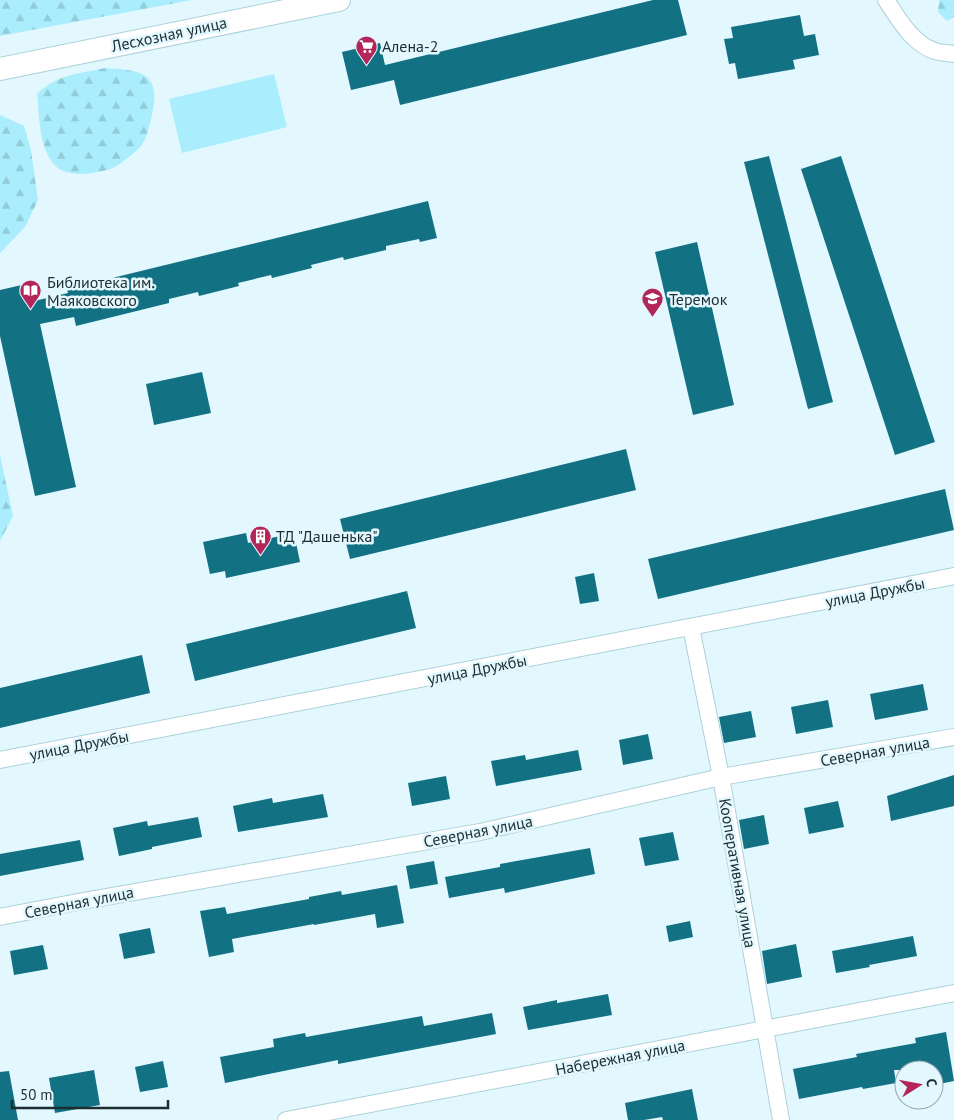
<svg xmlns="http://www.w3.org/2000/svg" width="954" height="1120" viewBox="0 0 954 1120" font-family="'PT Sans',sans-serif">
  <defs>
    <pattern id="forest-firs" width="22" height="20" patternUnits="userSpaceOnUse" patternTransform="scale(1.25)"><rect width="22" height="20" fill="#aaedfd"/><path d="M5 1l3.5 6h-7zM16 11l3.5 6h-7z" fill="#92ccd9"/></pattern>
  </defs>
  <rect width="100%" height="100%" fill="#e2f8fe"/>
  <polygon fill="#aaedfd" points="274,74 287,127 182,153 169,99"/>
  <g fill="url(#forest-firs)">
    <polygon points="0,0 192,0 0,36"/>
    <polygon points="939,0 954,0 954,17 947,21 938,12"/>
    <path d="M105,68C140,70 162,72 152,115C149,125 148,138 140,147C136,152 116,168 110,169C94,174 64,179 53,163C38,143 40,117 37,94C57,74 79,74 105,68Z"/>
    <polygon points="0,115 24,126 31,150 38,200 25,227 0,253"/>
    <polygon points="0,455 13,516 0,541"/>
  </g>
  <g fill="#127183">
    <polygon points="653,0 678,0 687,35 400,105 394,80 351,90 342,52 380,43 385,65"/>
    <polygon points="800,15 804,36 815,34 819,55 793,60 795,69 738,79 735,63 729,64 724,39 733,38 731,27"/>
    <polygon points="769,156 833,402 808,409 744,162"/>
    <polygon points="841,156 935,442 895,455 801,169"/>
    <polygon points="428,201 437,238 420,242 419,239 386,246 386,250 344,260 343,257 311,265 312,268 272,278 271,275 238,283 239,286 199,296 198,292 169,299 169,303 76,326 74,317 40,324 76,487 35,496 0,336 0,290 26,284 30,302 68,293 67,289"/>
    <polygon points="697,242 734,405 693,415 655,252"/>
    <polygon points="202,372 211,413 154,425 146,384"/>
    <polygon points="626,449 636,490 350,559 340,519"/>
    <polygon points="945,489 954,530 658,599 648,559"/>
    <polygon points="246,533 248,543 294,533 300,562 226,578 225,571 210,574 203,542"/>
    <polygon points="594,573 599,601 580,604 575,577"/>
    <polygon points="407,591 416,628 195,681 186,644"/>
    <polygon points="142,655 150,693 0,728 0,688"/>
    <polygon points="923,684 928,710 875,720 870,694"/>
    <polygon points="828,700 833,727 796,734 791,707"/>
    <polygon points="751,711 756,737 724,743 719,717"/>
    <polygon points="648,734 653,759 623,765 619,740"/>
    <polygon points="578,750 582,770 496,786 491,761 525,755 526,760"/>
    <polygon points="954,775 954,806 891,821 887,796"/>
    <polygon points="446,776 450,799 412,806 408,783"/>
    <polygon points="323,794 328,817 238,832 233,806 272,798 273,803"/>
    <polygon points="838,801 844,827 809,834 804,808"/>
    <polygon points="764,815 769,844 744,849 739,820"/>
    <polygon points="198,817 202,837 152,847 152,849 119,856 113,828 147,821 148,826"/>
    <polygon points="673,832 679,860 645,866 639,838"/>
    <polygon points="80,840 84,860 0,876 0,854"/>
    <polygon points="590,848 595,874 505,893 504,888 449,898 445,877 500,867 500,864"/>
    <polygon points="434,861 438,884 410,889 406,866"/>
    <polygon points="397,885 404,923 377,928 375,914 314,925 314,924 232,939 234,952 209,957 200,911 225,907 227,914 309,899 309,897 341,891 342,895"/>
    <polygon points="690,921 693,937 669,942 666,926"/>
    <polygon points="150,928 155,953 124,959 119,934"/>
    <polygon points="913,936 917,956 869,965 870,967 836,973 832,951"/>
    <polygon points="796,944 802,977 767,984 762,951"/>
    <polygon points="43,945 48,969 14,975 10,951"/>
    <polygon points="608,994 612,1015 528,1030 523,1007 557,1000 557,1003"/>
    <polygon points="492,1013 496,1034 338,1064 338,1060 225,1083 220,1057 274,1047 273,1039 305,1033 306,1037 422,1016 424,1026"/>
    <polygon points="946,1032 954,1081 934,1085 934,1070 894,1070 896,1083 863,1089 862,1087 799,1099 793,1069 857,1057 856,1054 916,1043 915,1038"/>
    <polygon points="163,1061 168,1087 140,1092 135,1067"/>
    <polygon points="94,1070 100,1105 55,1113 49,1078"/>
    <polygon points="9,1071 18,1120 0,1120 0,1072"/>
    <polygon points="692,1089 698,1120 663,1120 662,1117 644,1120 628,1120 625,1103"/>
  </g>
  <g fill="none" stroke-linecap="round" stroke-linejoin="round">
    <defs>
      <g id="street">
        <path d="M886,0C899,20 914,46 938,52C943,53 949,53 954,54"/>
        <polyline points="691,627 721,777 781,1120"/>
        <polyline points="0,760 954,576"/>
        <polyline points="0,917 83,901 480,832 721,777 954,737"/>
        <polyline points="286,1120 954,993"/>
      </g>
      <polyline id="secondary" points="0,69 339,0"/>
    </defs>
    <use href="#street" stroke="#acd1da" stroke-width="18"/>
    <use href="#secondary" stroke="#acd1da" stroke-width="24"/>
    <use href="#street" stroke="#fff" stroke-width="16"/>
    <use href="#secondary" stroke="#fff" stroke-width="22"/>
  </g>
  <defs>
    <symbol id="supermarket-pin" viewBox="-11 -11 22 30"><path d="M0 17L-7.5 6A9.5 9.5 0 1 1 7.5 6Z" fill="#b4265a" stroke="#e2f8fe"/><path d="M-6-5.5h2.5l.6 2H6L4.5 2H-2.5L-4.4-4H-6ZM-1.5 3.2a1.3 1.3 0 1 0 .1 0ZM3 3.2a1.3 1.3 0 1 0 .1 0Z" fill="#fff"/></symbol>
    <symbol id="library-pin" viewBox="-11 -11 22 30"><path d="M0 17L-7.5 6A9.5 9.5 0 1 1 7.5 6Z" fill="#b4265a" stroke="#e2f8fe"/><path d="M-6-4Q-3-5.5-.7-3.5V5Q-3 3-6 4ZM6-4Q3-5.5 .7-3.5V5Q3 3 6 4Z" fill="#fff"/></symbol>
    <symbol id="school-pin" viewBox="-11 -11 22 30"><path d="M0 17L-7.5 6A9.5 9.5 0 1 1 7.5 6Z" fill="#b4265a" stroke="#e2f8fe"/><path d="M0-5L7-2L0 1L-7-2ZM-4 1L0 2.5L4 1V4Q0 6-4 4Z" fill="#fff"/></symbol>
    <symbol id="building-pin" viewBox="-11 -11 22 30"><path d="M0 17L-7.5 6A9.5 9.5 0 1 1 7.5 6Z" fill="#b4265a" stroke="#e2f8fe"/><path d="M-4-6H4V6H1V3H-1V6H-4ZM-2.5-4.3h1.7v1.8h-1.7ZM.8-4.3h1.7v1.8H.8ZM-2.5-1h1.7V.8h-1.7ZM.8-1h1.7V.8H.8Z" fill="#fff"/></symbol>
  </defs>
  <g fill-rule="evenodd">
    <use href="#supermarket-pin" x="354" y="34" width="25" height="34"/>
    <use href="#library-pin" x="18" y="278" width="25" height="34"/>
    <use href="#school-pin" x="640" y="286" width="25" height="34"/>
    <use href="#building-pin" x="248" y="524" width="25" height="34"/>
  </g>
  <g text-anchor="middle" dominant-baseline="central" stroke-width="5" stroke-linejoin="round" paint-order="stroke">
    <g font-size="16" fill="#1e2d31" stroke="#e2f8fe">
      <text transform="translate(169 34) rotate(-12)">Лесхозная улица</text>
      <text transform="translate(875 592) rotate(-11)">улица Дружбы</text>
      <text transform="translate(477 669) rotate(-11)">улица Дружбы</text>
      <text transform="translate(79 745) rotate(-11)">улица Дружбы</text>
      <text transform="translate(875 751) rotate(-10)">Северная улица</text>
      <text transform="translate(478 831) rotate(-11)">Северная улица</text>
      <text transform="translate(738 873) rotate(80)">Кооперативная улица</text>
      <text transform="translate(79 902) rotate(-11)">Северная улица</text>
      <text transform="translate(620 1057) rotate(-11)">Набережная улица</text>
    </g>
    <g font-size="16" fill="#1e2d31" stroke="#e2f8fe" text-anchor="start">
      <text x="382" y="46">Алена-2</text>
      <text x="47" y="282">Библиотека им.<tspan x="47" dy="18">Маяковского</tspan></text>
      <text x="669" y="299">Теремок</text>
      <text x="276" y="536">ТД "Дашенька"</text>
    </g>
  </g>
  <g transform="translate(919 1085) rotate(79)"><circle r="24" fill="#e2f8fe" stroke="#94a7ac"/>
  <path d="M0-4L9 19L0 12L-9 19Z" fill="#b4265a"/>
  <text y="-8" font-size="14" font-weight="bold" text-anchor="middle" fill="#1e2d31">С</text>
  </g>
  <path d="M12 1100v8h156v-8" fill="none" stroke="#1e2d31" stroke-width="2.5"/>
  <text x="20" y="1100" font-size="15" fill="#1e2d31" stroke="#e2f8fe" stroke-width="4" paint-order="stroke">50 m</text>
</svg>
